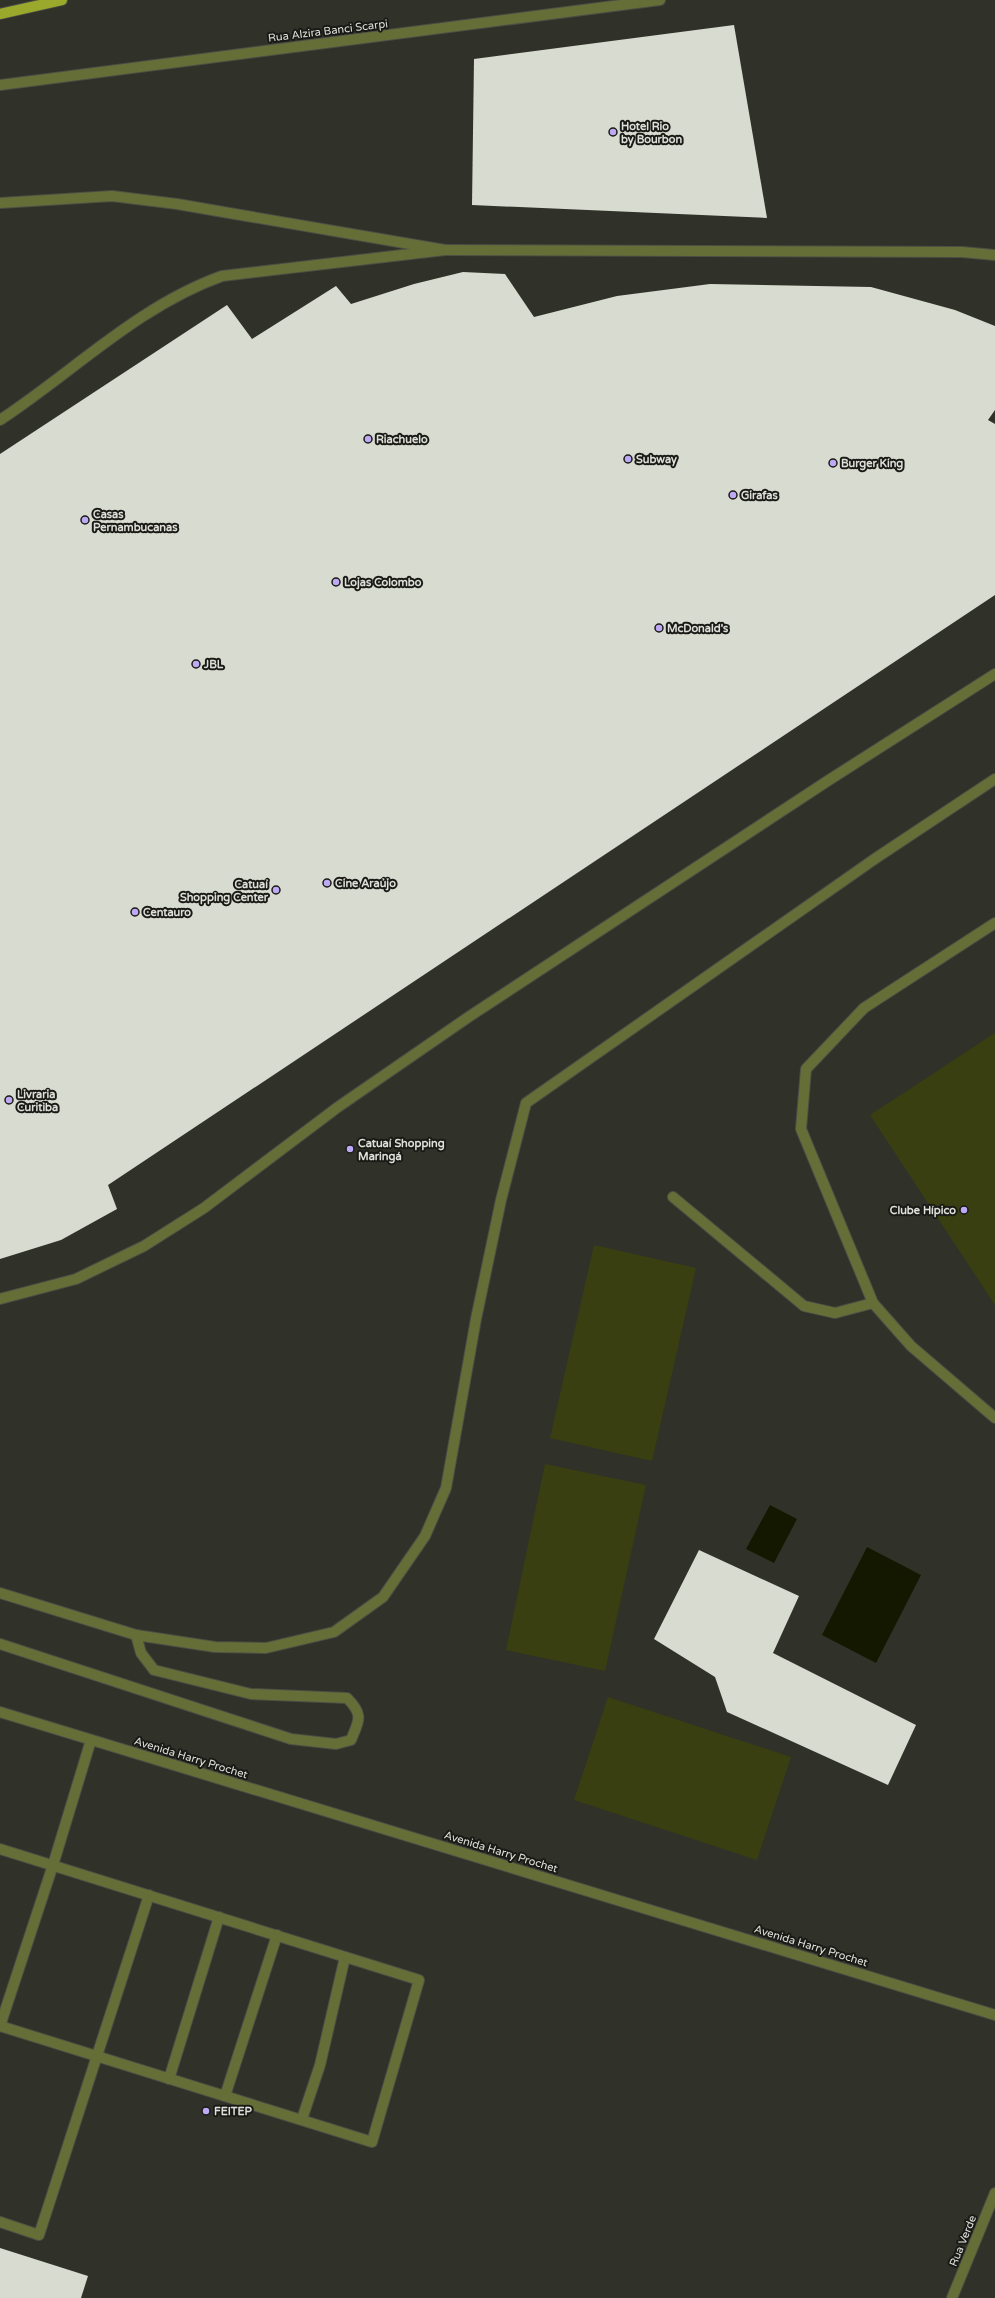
<svg xmlns="http://www.w3.org/2000/svg" width="995" height="2298" viewBox="0 0 995 2298" font-family="'Varela Round',sans-serif">
  <rect width="100%" height="100%" fill="#303229"/>
  <g fill="#393f10">
    <polygon points="995,1033 995,1305 870,1115"/>
    <polygon points="594,1245 696,1268 652,1461 550,1438"/>
    <polygon points="545,1464 646,1485 605,1671 506,1650"/>
    <polygon points="608,1697 791,1757 757,1860 574,1800"/>
  </g>
  <g fill="#151801">
    <polygon points="770,1505 797,1519 774,1563 746,1549"/>
    <polygon points="867,1547 921,1575 876,1663 822,1635"/>
  </g>
  <g fill="#d8dbcf">
    <polygon points="734,25 767,218 472,205 474,59"/>
    <polygon points="463,272 505,274 534,317 617,296 710,284 871,287 955,310 995,326 995,410 988,420 995,424 995,595 108,1185 117,1209 61,1240 0,1259 0,454 227,305 252,339 336,286 351,304 414,284"/>
    <polygon points="699,1550 799,1596 773,1653 916,1725 888,1785 727,1712 715,1677 654,1639"/>
    <polygon points="0,2248 88,2276 81,2298 0,2298"/>
  </g>
  <g fill="none" stroke-linecap="round" stroke-linejoin="round">
    <defs>
      <g id="minor">
        <polyline points="0,85 660,0"/>
        <path d="M0,203L112,196L177,204L445,250L222,276C138,306 73,372 0,420"/>
        <polyline points="445,250 962,252 995,255"/>
        <polyline points="995,923 864,1008 806,1069 801,1129 873,1303 911,1346 995,1418"/>
        <polyline points="673,1197 804,1306 835,1313 873,1303"/>
        <polyline points="0,1299 76,1279 144,1246 204,1208 338,1107 470,1016 829,780 995,674"/>
        <polyline points="0,1593 136,1635 215,1647 266,1648 334,1632 383,1597 425,1536 446,1488 476,1319 501,1200 526,1103 876,858 995,779"/>
        <path d="M0,1644L291,1739L336,1744L351,1740C359,1720 364,1715 347,1698L251,1694L154,1670L141,1653L136,1635"/>
        <polyline points="0,1712 995,2015"/>
        <polyline points="0,1849 419,1980 372,2142 0,2026"/>
        <polyline points="0,2026 53,1865 91,1740"/>
        <polyline points="169,2079 219,1917"/>
        <polyline points="225,2096 277,1935"/>
        <polyline points="302,2119 320,2065 345,1957"/>
        <polyline points="0,2222 39,2235 149,1895"/>
        <polyline points="952,2298 995,2193"/>
      </g>
      <polyline id="major" points="0,14 62,0"/>
    </defs>
    <use href="#minor" stroke="#4c4e45" stroke-width="12"/>
    <use href="#major" stroke="#4c4e45" stroke-width="12"/>
    <use href="#minor" stroke="#666e38" stroke-width="10"/>
    <use href="#major" stroke="#9aa92c" stroke-width="10"/>
  </g>
  <g fill="#bea9f5" stroke="#191915" stroke-width="1.5">
    <circle cx="613" cy="132" r="4"/>
    <circle cx="368" cy="439" r="4"/>
    <circle cx="628" cy="459" r="4"/>
    <circle cx="833" cy="463" r="4"/>
    <circle cx="733" cy="495" r="4"/>
    <circle cx="85" cy="520" r="4"/>
    <circle cx="336" cy="582" r="4"/>
    <circle cx="659" cy="628" r="4"/>
    <circle cx="196" cy="664" r="4"/>
    <circle cx="327" cy="883" r="4"/>
    <circle cx="276" cy="890" r="4"/>
    <circle cx="135" cy="912" r="4"/>
    <circle cx="9" cy="1100" r="4"/>
    <circle cx="350" cy="1149" r="4"/>
    <circle cx="964" cy="1210" r="4"/>
    <circle cx="206" cy="2111" r="4"/>
  </g>
  <g text-anchor="middle" dominant-baseline="central" stroke-width="4" stroke-linejoin="round" paint-order="stroke">
    <g font-size="11" fill="#dfe0da" stroke="#191915">
      <text transform="translate(328 31) rotate(-7)">Rua Alzira Banci Scarpi</text>
      <text transform="translate(191 1758) rotate(17)">Avenida Harry Prochet</text>
      <text transform="translate(501 1852) rotate(17)">Avenida Harry Prochet</text>
      <text transform="translate(811 1946) rotate(17)">Avenida Harry Prochet</text>
      <text transform="translate(963 2241) rotate(-68)">Rua Verde</text>
    </g>
    <g font-size="11" font-weight="bold" fill="#dfe0da" stroke="#191915" text-anchor="start">
      <text x="621" y="126">Hotel Rio<tspan x="621" dy="13">by Bourbon</tspan></text>
      <text x="376" y="439">Riachuelo</text>
      <text x="636" y="459">Subway</text>
      <text x="841" y="463">Burger King</text>
      <text x="741" y="495">Girafas</text>
      <text x="93" y="514">Casas<tspan x="93" dy="13">Pernambucanas</tspan></text>
      <text x="344" y="582">Lojas Colombo</text>
      <text x="667" y="628">McDonald's</text>
      <text x="204" y="664">JBL</text>
      <text x="335" y="883">Cine Araújo</text>
      <text x="268" y="884" text-anchor="end">Catuaí<tspan x="268" dy="13">Shopping Center</tspan></text>
      <text x="143" y="912">Centauro</text>
      <text x="17" y="1094">Livraria<tspan x="17" dy="13">Curitiba</tspan></text>
      <text x="358" y="1143">Catuaí Shopping<tspan x="358" dy="13">Maringá</tspan></text>
      <text x="956" y="1210" text-anchor="end">Clube Hípico</text>
      <text x="214" y="2111">FEITEP</text>
    </g>
  </g>
</svg>
